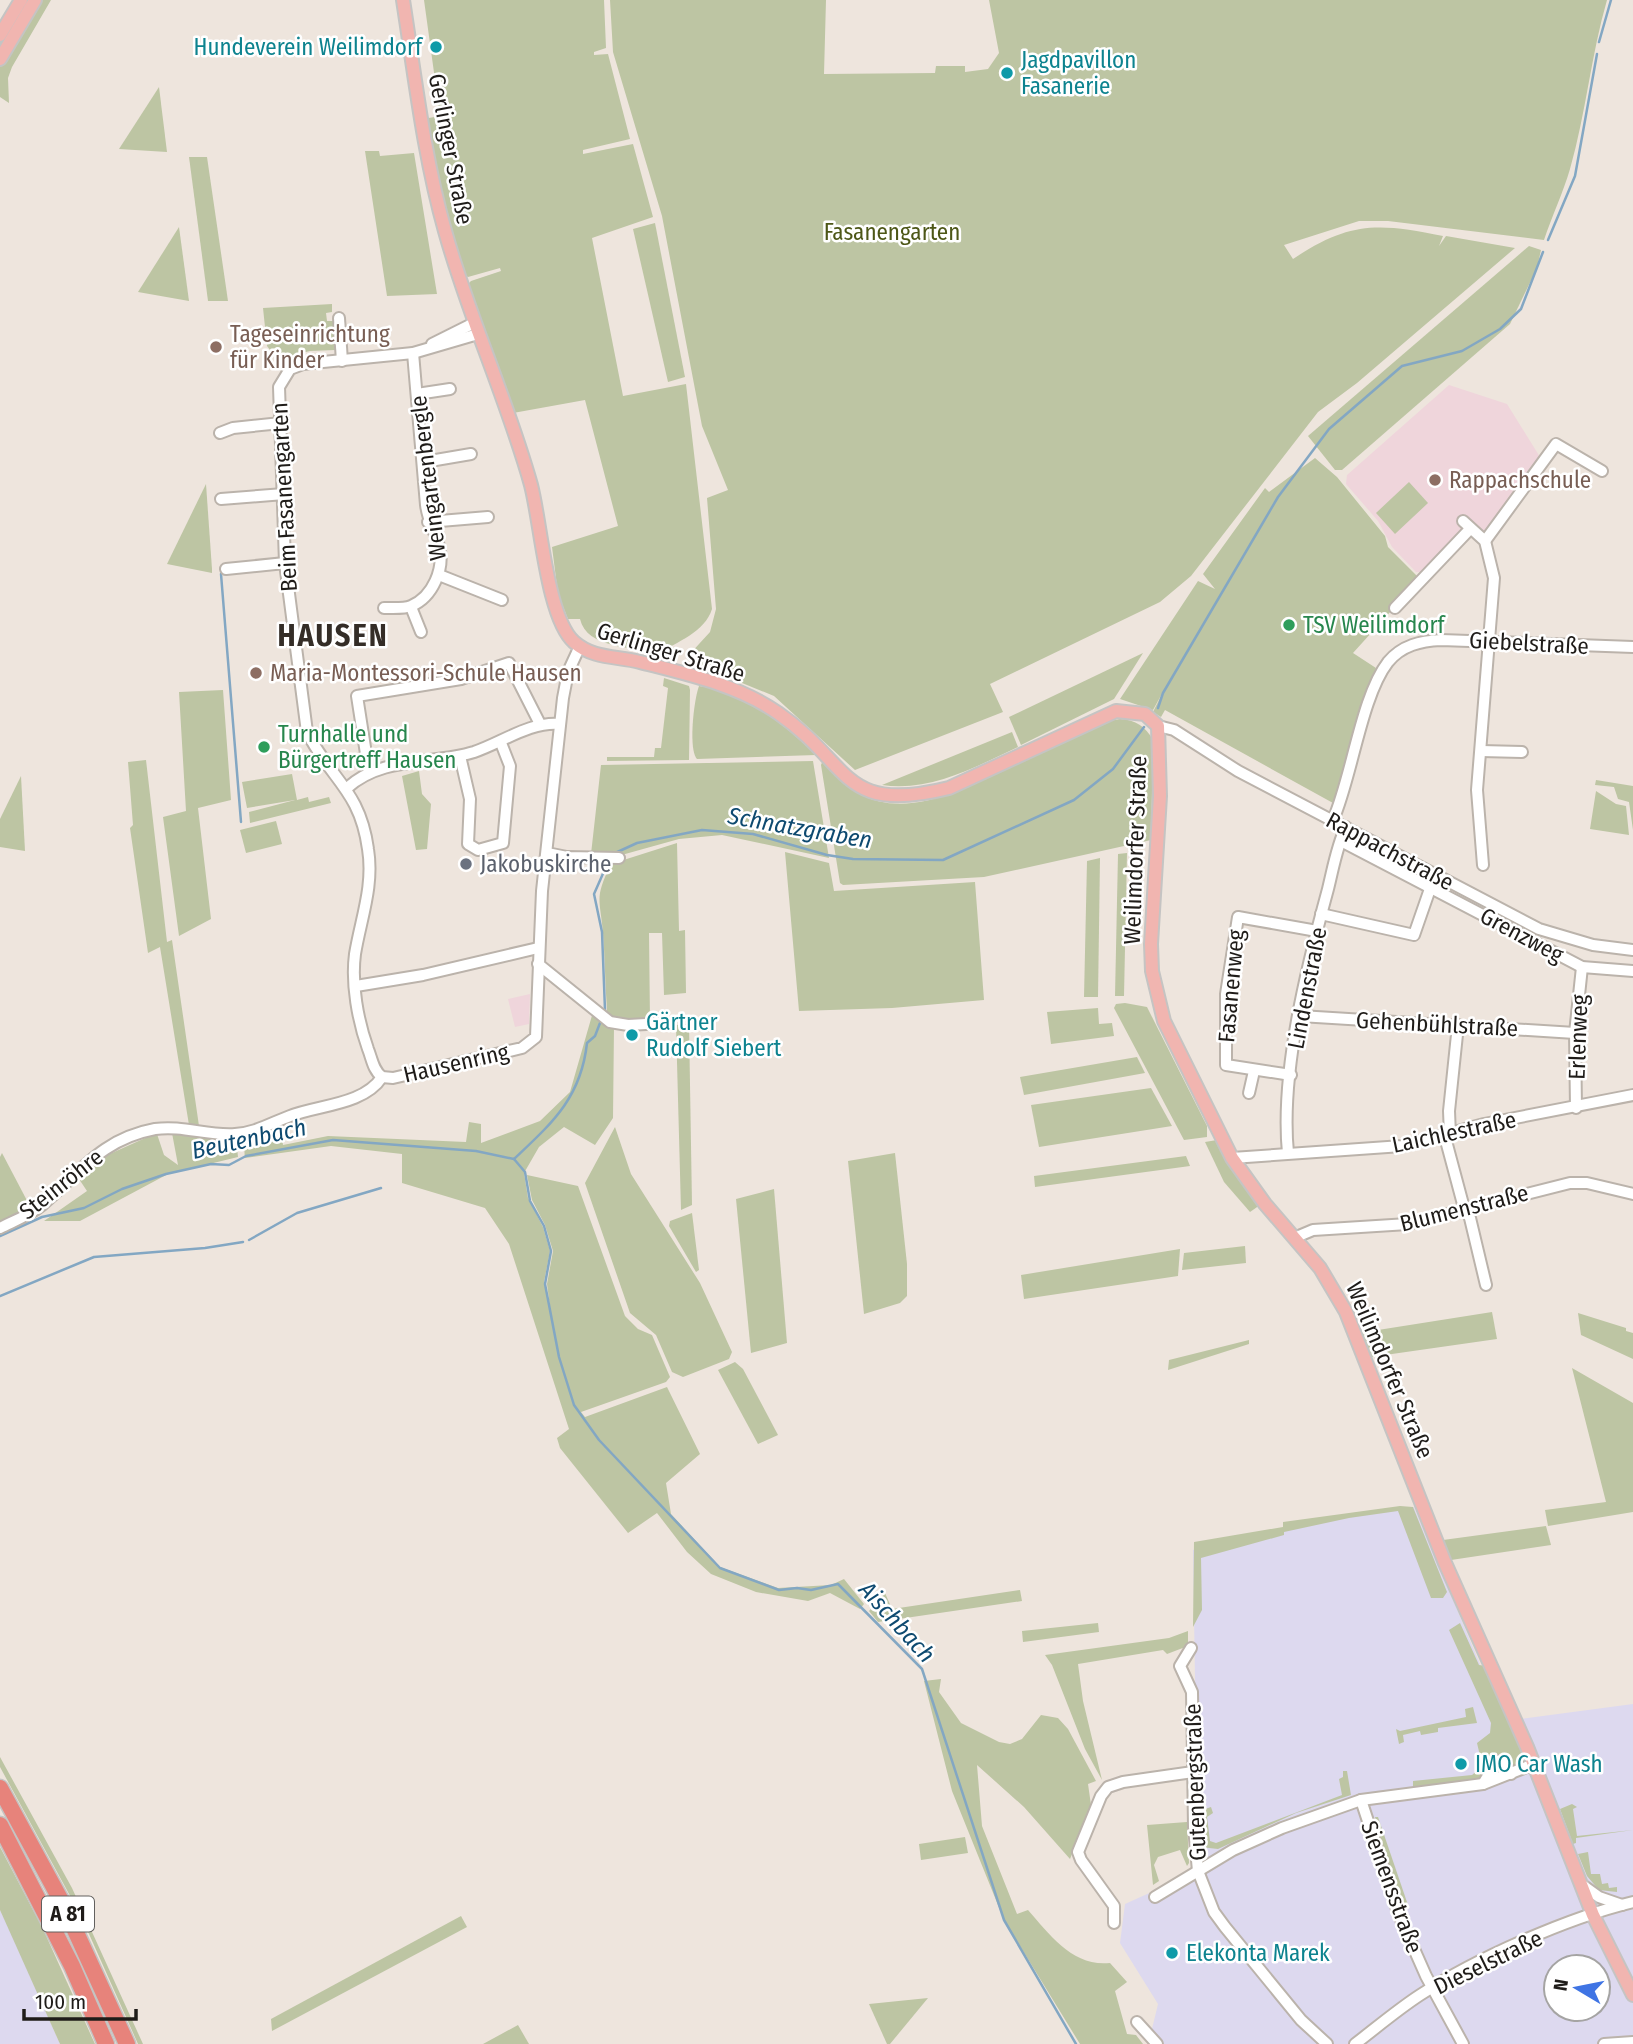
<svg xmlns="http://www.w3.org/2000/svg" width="1633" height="2044" viewBox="0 0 1633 2044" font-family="'Fira Sans Condensed',sans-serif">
  <rect width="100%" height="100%" fill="#eee5dd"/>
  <g fill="#ddd9ef" fill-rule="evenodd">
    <path d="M1414,1507L1524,1769L1534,1764L1512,1720L1633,1704V2044H1164L1152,2029L1158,2004L1120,1943L1125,1904L1198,1871L1193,1550L1336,1516ZM1556,1967H1598V2009H1556Z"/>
    <polygon points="0,1910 10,1930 60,2044 0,2044"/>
  </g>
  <g fill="#efd5db">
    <polygon points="1449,385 1507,404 1540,457 1483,533 1472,524 1424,572 1416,572 1392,547 1378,521 1346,484 1347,475"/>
    <polygon points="530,994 529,1024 515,1027 508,999"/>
  </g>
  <g fill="#bdc5a3">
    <polygon points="41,0 51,0 12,67 8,78 9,103 0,97 0,67"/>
    <path d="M424,0H604L606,48L594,52V55L608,54L630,139L583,150V154L633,144L653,217L592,238L623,396L686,384L712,609C705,632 677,642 657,654C632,646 587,649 580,619H568L558,594L552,547L618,526L585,400L513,413L468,284L471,281L501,271L500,268L468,277L464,275L435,183L423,119L440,116Z"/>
    <path d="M610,0H826L824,74L935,73L936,66H965V72L988,69L999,53L989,0H1607C1591,55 1586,113 1570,169C1563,193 1552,216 1544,240L1388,221H1359L1284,245L1293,259C1350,221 1378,223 1443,236L1439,246L1446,236L1515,248L1357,383L1318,412L1191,576L1160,602L990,684L1003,712L855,770L774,696L691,662L688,656L710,632L716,609L707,498L728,490L702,426L662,216L613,52Z"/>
    <polygon points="159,87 167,152 119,149"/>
    <polygon points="365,151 379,151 380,156 414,153 437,294 387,296"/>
    <polygon points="189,157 207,157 228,301 208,301"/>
    <polygon points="655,223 685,377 668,382 633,229"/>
    <polygon points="179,227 189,301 138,292"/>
    <polygon points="1529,246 1541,250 1537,268 1510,324 1342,470 1335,470 1308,436"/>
    <polygon points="332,304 332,312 326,313 327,321 334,321 335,350 310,351 277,359 267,346 263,308"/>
    <polygon points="1315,458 1337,477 1385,536 1388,547 1420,579 1353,653 1376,668 1333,803 1165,710 1161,717 1153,712 1164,690 1153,710 1120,699 1198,581 1215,589 1203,574 1265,488 1269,492"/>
    <polygon points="1409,482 1428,503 1395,534 1376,513"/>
    <polygon points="206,484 212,569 212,573 167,564"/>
    <polygon points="1143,653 1114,699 1021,745 1009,717"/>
    <polygon points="664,678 689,686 690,690 689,760 607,761 607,757 654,757 655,748 661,748 668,688 663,686"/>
    <path d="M699,686C746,693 783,723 816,755L697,759C688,749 694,699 699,686Z"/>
    <polygon points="223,690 231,800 198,808 211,919 179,936 163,817 186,811 179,692"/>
    <path d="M1120,719C1136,720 1145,726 1153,740L1151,840L984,877L843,885L840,883L821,765L823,760C834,771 845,786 858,793C936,838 1045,728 1120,719Z"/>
    <path d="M1012,732L1018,747C975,767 931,792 882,785Z"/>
    <polygon points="146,760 167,942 172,940 199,1126 189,1125 160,947 148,953 130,828 133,825 128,762"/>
    <polygon points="813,761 829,858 722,835 679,839 618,856 611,856 610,851 609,854 591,854 601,765"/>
    <polygon points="419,771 422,794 431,804 427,849 416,850 402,776"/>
    <polygon points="292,774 297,800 308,797 309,802 329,797 331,803 250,823 249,812 295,800 247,808 242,782"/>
    <polygon points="21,776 25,851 0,847 0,819"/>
    <polygon points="1596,780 1633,786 1633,830 1629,802 1618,799 1614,787 1595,785"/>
    <polygon points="1596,791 1616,804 1626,806 1629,835 1590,829"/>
    <polygon points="276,821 282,844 246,853 240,830"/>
    <path d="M677,843L679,931L685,930L686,993L664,995L662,933H649L650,1021H614L605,1016L607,1010C605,984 605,958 603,933C600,898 594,899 611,864Z"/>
    <polygon points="785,852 829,863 834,891 975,882 984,1000 892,1008 799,1011"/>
    <polygon points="1127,853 1124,996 1115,996 1118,854"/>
    <polygon points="1100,858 1098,997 1084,997 1087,861"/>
    <polygon points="1125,1003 1147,1007 1207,1126 1207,1137 1184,1140 1114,1008 1116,1004"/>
    <polygon points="1098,1008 1099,1024 1112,1023 1114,1036 1051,1044 1047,1012"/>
    <path d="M593,1012L614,1026L613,1118L595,1145L564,1127L539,1147L524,1173L528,1198L543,1227L550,1251L544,1282L550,1307L547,1284L553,1251L545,1225L532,1200L527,1175L578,1186L625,1316L638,1329L652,1335L670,1377L666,1382L581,1412L585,1417L667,1387L700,1454L666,1483L671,1514L720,1567L778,1588L831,1585L844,1579L864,1604L860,1609L830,1593L808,1601L756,1592L711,1574L687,1552L657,1513L628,1533L560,1448L557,1438L569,1429L509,1244L485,1208L402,1183V1154L331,1146L245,1158C241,1133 260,1131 280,1125L283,1145L328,1136L466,1142L469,1122L481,1124V1143L540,1121L570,1092Z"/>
    <polygon points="689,1024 692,1205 681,1210 676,1025"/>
    <polygon points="1137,1057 1145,1073 1024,1095 1020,1077"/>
    <polygon points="1151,1088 1172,1126 1039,1147 1031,1105"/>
    <polygon points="615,1127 631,1174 700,1283 732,1352 729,1359 683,1377 672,1372 656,1335 630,1313 585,1183"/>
    <polygon points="172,1133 236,1139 238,1157 168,1174 80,1221 44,1221 87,1191 79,1179 103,1157 152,1135 157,1134 164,1155 178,1165"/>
    <polygon points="1217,1140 1260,1205 1250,1212 1224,1182 1205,1142"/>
    <polygon points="2,1153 33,1212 0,1226 0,1157"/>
    <polygon points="895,1153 907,1264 907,1296 900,1303 864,1314 848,1161"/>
    <polygon points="1186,1156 1190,1166 1035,1187 1034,1176"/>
    <polygon points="774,1189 787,1343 751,1353 736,1199"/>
    <polygon points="692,1213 699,1270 696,1272 669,1226 670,1221"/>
    <polygon points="1245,1246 1246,1263 1182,1270 1184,1253"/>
    <polygon points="1180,1249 1178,1276 1024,1299 1021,1275"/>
    <polygon points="1492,1312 1497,1339 1371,1357 1359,1333"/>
    <polygon points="1578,1313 1626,1328 1626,1331 1633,1333 1633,1359 1581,1335"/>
    <polygon points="1249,1340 1249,1344 1168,1370 1169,1360"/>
    <polygon points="735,1362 743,1369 778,1435 758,1444 718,1370"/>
    <polygon points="1572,1368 1633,1403 1633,1512 1548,1526 1545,1510 1606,1502"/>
    <polygon points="1400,1506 1413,1507 1447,1592 1443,1598 1431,1598 1398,1511 1349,1518 1284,1532 1284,1535 1201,1558 1202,1610 1193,1627 1194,1542 1283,1527 1283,1522"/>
    <polygon points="1546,1526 1551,1545 1451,1560 1443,1540"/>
    <polygon points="1020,1590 1022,1601 878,1622 869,1611 885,1593 892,1609"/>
    <polygon points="1098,1623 1099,1632 1023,1642 1022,1631"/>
    <polygon points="1460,1623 1479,1665 1486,1666 1521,1733 1525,1761 1511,1774 1413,1794 1413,1781 1472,1775 1479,1769 1481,1760 1477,1743 1490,1733 1491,1723 1449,1630"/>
    <polygon points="1188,1631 1188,1646 1167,1654 1163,1650 1078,1664 1083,1701 1102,1780 1085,1749 1052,1665 1045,1655 1169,1638"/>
    <path d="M941,1679L939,1692L961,1723L999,1742L1010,1744L1022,1739L1041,1715L1058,1718L1068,1729L1096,1781L1088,1784L1091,1805L1070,1859L1024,1807L977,1765L982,1826L1017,1914L1028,1910C1050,1935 1073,1967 1110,1963L1127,1982L1115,1991L1127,2034L1136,2035L1143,2044H1080L1004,1920L952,1791L924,1681Z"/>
    <polygon points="1473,1707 1477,1723 1438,1728 1438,1732 1421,1735 1420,1731 1403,1735 1404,1742 1399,1744 1396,1729 1400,1731 1466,1717 1465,1709"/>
    <polygon points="0,1757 72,1888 143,2044 138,2044 81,1916 0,1767"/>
    <polygon points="1343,1771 1347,1771 1351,1795 1296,1813 1218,1849 1200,1847 1202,1810 1211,1807 1213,1813 1207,1817 1210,1841 1216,1843 1342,1795 1339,1779 1343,1777"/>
    <polygon points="1572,1804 1577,1807 1573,1809 1577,1836 1633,1830 1576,1838 1576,1843 1573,1844 1560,1809"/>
    <polygon points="1375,1817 1378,1817 1409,1908 1404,1910 1394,1887"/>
    <polygon points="1187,1822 1189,1863 1187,1866 1180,1850 1158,1857 1154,1865 1159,1881 1153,1885 1147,1825"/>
    <polygon points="965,1837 968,1853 921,1860 919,1844"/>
    <polygon points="0,1847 43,1929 95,2044 60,2044 0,1910"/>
    <polygon points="1588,1852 1591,1874 1600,1874 1602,1884 1608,1883 1609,1888 1617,1887 1617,1892 1599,1890 1587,1876 1578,1854"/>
    <polygon points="461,1916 467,1927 272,2031 271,2019"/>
    <polygon points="928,1998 890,2044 887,2044 869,2004"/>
    <polygon points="518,2025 529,2044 483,2044"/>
  </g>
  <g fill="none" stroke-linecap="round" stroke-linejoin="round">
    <g stroke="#83a7c3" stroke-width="2.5">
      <polyline points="1599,42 1611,0"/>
      <polyline points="1548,240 1575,176 1597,54"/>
      <polyline points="221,574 241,822"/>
      <polyline points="1158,708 1163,693 1278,497 1329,429 1402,366 1462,351 1500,329 1521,309 1543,252"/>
      <polyline points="613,854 637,843 702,830 753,834 827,855 853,859 943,860 1074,800 1113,769 1144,727"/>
      <polyline points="605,1010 602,932 594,894 609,860"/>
      <polyline points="514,1159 525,1172 530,1201 544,1226 551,1251 545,1284 559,1357 574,1405 599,1440 720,1568 779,1590 797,1588 811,1590 838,1584 922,1669 1004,1920 1076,2044"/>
      <path d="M514,1159C552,1123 581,1098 587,1043L595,1036L600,1023"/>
      <polyline points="0,1236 42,1217 84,1208 122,1189 166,1174 211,1164 229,1165 246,1156 333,1140 476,1151 514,1159"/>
      <polyline points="249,1240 297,1213 381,1188"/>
      <polyline points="0,1296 94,1257 205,1248 243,1242"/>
    </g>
    <defs>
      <g id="minor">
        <polyline points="339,318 342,361"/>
        <path d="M478,334L413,353L303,364L290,369L279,387L285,563L307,732C331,780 360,790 368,849C374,886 361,918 355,954C351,984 358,1021 368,1049C372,1059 373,1070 382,1077L393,1078L522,1048L536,1037L542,891L563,698L568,672L580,646"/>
        <polyline points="432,344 474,323"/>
        <polyline points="417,394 450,389"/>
        <polyline points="220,433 233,428 281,423"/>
        <polyline points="424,462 471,454"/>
        <polyline points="221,499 284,494"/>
        <polyline points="1463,521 1485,541 1494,578 1477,790 1483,865"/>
        <polyline points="428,522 488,517"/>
        <polyline points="1485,541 1556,444 1602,471"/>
        <polyline points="226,569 285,563"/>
        <polyline points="439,575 502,600"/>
        <polyline points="411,607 421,632"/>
        <path d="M384,608C392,608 404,609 411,606C433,597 445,568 439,546C435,532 428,521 426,505L413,353"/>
        <polyline points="1395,608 1470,529"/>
        <polyline points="1158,726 1174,730 1238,771 1539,929 1593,945 1633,950"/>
        <polyline points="1481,751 1522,752"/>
        <polyline points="460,756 470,799 468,844 478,850 503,843 510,766 501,743"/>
        <polyline points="369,773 357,696 461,679 509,663 540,724"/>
        <path d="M347,788C382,756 431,765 474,752C501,743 531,721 560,724"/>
        <path d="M1333,820C1352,777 1361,697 1388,662C1402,645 1421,641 1441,640L1633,647"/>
        <polyline points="1341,841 1582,967 1633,971"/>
        <polyline points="547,853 567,857 619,858"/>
        <polyline points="1321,914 1414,935 1431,886"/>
        <polyline points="538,964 610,1022 628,1025 664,1023"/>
        <polyline points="356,986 423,975 538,948"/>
        <polyline points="1300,1016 1575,1033"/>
        <polyline points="1291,1075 1226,1065 1226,994 1238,917 1317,931"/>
        <polyline points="1249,1093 1254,1071"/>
        <polyline points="1576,1108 1575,1033 1582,967"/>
        <polyline points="1450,1135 1449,1111 1458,1025"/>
        <polyline points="1445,1137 1464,1208 1470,1218 1486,1285"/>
        <path d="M1288,1153C1280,1073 1307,966 1328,889C1333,869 1337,845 1346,827"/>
        <polyline points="1232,1158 1402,1146 1484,1124 1633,1095"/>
        <path d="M0,1228C14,1221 30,1215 42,1205C80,1173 101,1139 155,1129C183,1125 207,1136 235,1134C255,1133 271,1123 290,1116C318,1105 364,1105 382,1077"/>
        <polyline points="1294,1238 1313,1230 1408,1224 1570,1183 1587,1183 1633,1194"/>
        <polyline points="1191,1648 1180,1666 1192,1692 1194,1827 1198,1871 1214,1912 1225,1927 1301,2020 1327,2044"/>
        <polyline points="1483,1784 1497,1761 1503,1761 1511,1774"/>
        <polyline points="1361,1800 1399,1915 1426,1976 1463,2044"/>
        <polyline points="1581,1884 1599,1897 1622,1905"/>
        <polyline points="1155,1897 1233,1850 1282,1828 1361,1800 1483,1784 1534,1764"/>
        <polyline points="1114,1923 1114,1906 1081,1860 1078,1852 1101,1796 1108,1787 1123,1782 1193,1772"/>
        <polyline points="1137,2022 1157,2044"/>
        <path d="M1355,2044C1376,2028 1397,2010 1420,1995C1477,1958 1567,1918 1633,1902"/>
        <polyline points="1604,2044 1633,2042"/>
      </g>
      <g id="major">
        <path d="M403,0C415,77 424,157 445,231C469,318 507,399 531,485C541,523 547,618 574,642C593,659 617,656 640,662C687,674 738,685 778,713C852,764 840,815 949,788L1116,711L1145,714L1158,726L1160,796L1151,944L1152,971L1164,1021L1232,1158L1265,1204L1320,1268L1346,1312L1445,1563L1527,1747L1593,1915L1633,1995"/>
        <polyline points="0,35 21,0"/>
        <polyline points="0,59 35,0"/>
      </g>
      <g id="highway">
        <polyline points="0,1788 64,1906 127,2044"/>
        <polyline points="0,1825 72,1966 106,2044"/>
      </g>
    </defs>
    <use href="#minor" stroke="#bbb3ab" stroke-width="14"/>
    <use href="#major" stroke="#c5c4c3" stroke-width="16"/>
    <use href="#highway" stroke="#c5c4c3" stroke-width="19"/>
    <use href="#minor" stroke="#fff" stroke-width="10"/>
    <use href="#major" stroke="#f1b5b0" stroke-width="12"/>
    <use href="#highway" stroke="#e7837b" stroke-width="16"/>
  </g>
  <g fill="#0f9aa8" stroke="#fff" stroke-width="2.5">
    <circle cx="436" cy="47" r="7"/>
    <circle cx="1007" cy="73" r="7"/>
    <circle cx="632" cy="1035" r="7"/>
    <circle cx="1461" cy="1764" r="7"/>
    <circle cx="1172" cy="1953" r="7"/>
  </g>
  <g fill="#8d6e63" stroke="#fff" stroke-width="2.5">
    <circle cx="216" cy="347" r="7"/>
    <circle cx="1435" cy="480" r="7"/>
    <circle cx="256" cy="673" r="7"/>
  </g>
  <g fill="#2e9e5b" stroke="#fff" stroke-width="2.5">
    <circle cx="1289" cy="625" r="7"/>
    <circle cx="264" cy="747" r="7"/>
  </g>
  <circle fill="#6b7280" stroke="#fff" stroke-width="2.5" cx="466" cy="864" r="7"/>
  <g text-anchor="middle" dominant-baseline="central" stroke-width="5" stroke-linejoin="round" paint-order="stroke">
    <rect fill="#fff" stroke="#62605e" stroke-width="2" x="42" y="1896.5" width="52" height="35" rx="5"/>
    <g font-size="21" font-weight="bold" fill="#1f1c19">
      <text x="68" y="1914">A 81</text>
    </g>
    <g font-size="23" fill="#0d838f" stroke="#fff" text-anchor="start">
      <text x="422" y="47" text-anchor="end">Hundeverein Weilimdorf</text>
      <text x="1021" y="60">Jagdpavillon<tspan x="1021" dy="26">Fasanerie</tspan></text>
      <text x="646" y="1022">Gärtner<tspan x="646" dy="26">Rudolf Siebert</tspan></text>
      <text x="1475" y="1764">IMO Car Wash</text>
      <text x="1186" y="1953">Elekonta Marek</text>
    </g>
    <g font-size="23" fill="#1f1c19" stroke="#fff">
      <text transform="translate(451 149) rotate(79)">Gerlinger Straße</text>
      <text transform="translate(428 478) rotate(-97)">Weingartenbergle</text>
      <text transform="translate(284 497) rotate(-93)">Beim Fasanengarten</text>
      <text transform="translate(1529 643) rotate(3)">Giebelstraße</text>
      <text transform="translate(671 652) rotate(17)">Gerlinger Straße</text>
      <text transform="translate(1135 850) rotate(-88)">Weilimdorfer Straße</text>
      <text transform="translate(1390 851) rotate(28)">Rappachstraße</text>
      <text transform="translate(1522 935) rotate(28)">Grenzweg</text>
      <text transform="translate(1231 986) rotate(-85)">Fasanenweg</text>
      <text transform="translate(1307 988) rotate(-79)">Lindenstraße</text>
      <text transform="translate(1437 1024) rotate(3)">Gehenbühlstraße</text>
      <text transform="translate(1578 1037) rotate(-88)">Erlenweg</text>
      <text transform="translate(456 1063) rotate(-13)">Hausenring</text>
      <text transform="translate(1454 1132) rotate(-12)">Laichlestraße</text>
      <text transform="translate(61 1184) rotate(-38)">Steinröhre</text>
      <text transform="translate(1464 1208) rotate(-14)">Blumenstraße</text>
      <text transform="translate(1390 1370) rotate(67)">Weilimdorfer Straße</text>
      <text transform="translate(1195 1782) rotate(-92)">Gutenbergstraße</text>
      <text transform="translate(1392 1887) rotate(70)">Siemensstraße</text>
      <text transform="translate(1488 1962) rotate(-26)">Dieselstraße</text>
    </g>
    <g font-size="23" fill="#4d5717" stroke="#fff">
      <text x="892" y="232">Fasanengarten</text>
    </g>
    <g font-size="23" fill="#785e54" stroke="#fff" text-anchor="start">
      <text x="230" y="334">Tageseinrichtung<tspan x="230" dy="26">für Kinder</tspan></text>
      <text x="1449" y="480">Rappachschule</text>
      <text x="270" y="673">Maria-Montessori-Schule Hausen</text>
    </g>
    <g font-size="23" fill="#27864d" stroke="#fff" text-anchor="start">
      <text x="1303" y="625">TSV Weilimdorf</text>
      <text x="278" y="734">Turnhalle und<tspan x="278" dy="26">Bürgertreff Hausen</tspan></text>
    </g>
    <g font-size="23" fill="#5b616d" stroke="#fff" text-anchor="start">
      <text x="480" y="864">Jakobuskirche</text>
    </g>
    <g font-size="24" font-style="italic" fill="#0e4a70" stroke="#fff">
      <text transform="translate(800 828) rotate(10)">Schnatzgraben</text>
      <text transform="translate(249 1139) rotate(-12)">Beutenbach</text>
      <text transform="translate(897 1622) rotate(48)">Aischbach</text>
    </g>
    <g font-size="30" font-weight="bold" letter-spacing="2" fill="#342d27" stroke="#fff">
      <text x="333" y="636">HAUSEN</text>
    </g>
  </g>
  <g transform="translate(1577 1988) rotate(280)"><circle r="33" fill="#ffffff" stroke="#a5a4a3" stroke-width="2"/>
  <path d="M0-5L12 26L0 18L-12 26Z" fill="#3f74e4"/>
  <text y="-10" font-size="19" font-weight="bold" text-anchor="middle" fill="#1f1c19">N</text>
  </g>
  <path d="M24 2009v10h112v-10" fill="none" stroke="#1f1c19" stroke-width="3.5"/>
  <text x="35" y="2009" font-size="21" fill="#1f1c19" stroke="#ffffff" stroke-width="5" paint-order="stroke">100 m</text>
</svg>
